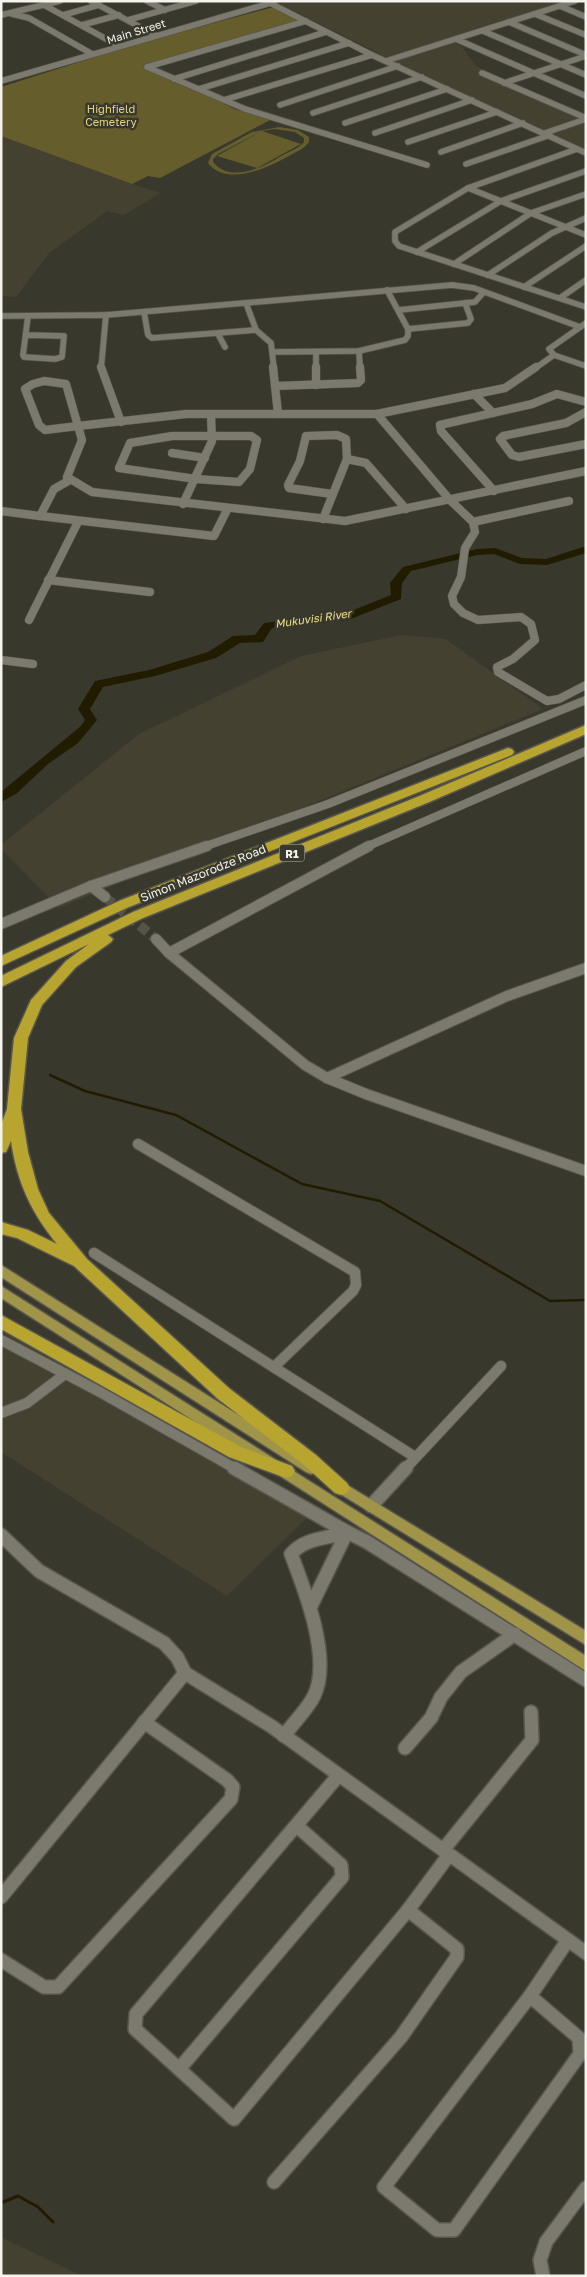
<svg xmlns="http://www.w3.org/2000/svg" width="587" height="2277" viewBox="0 0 587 2277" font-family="'Golos Text',sans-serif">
  <rect width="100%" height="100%" fill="#39382d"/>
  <g fill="#444130">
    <polygon points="289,1 564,1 447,38 462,47 476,66 586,115 586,151 386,57 280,4"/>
    <polygon points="1,136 132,184 161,193 124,215 107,211 49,253 16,297 1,296"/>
    <polygon points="402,635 446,639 543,709 59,908 1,849 1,845 139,734 301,656"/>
    <polygon points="1,1328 25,1343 317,1508 227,1596 1,1452"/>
    <polygon points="1,2237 82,2276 1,2276"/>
  </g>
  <g fill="#665d2c" fill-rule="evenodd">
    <polygon points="270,8 275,8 301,21 143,65 198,89 234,109 272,119 160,178 148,176 132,184 1,136 1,87 142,42"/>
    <path d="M279,127L298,130L309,137V142C304,149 294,153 287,157C267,168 227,187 208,163L212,154L252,132ZM275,129L295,132L304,138V142C299,148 291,151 285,154C266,165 232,185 213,162V159L218,154L260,132L217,156L257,168L301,144L262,131Z"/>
  </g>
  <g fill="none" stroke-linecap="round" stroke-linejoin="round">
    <polyline stroke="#211c00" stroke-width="2.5" points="50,1075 85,1091 176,1115 302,1184 380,1201 550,1301 586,1300"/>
    <polyline stroke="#211c00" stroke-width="3" points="1,2203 18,2196 38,2207 53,2222"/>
    <polygon fill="#211c00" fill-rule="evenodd" points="586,546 586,553 547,565 520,564 494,554 477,555 411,571 402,583 401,599 348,620 272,628 263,642 240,643 216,658 155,676 103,687 90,709 97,720 78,743 48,764 16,794 1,802 1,792 81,726 85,720 78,709 95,681 149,670 208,652 233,636 255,635 264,623 346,613 391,595 390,583 403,567 477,549 495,548 522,558 546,559"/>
    <polyline stroke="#55544a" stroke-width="10" stroke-dasharray="10 5" stroke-linecap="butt" points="105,897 156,939"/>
    <defs>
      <g id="minor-far3">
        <polyline points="91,1 155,35"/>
        <polyline points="147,1 165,10"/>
        <polyline points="266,1 372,55 586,153"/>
        <polyline points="44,5 119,46"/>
        <polyline points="560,6 586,17"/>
        <polyline points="12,14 29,18 92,54"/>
        <polyline points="535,14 586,35"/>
        <polyline points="1,15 60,1"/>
        <polyline points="63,15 99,5"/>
        <polyline points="128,20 196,1"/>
        <polyline points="509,22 586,55"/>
        <polyline points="82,25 119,15"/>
        <polyline points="483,31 586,75"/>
        <polyline points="456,39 586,96"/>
        <polyline points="386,61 575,1"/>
        <polyline points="147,67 245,109 427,165"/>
        <polyline points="147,67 306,21"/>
        <polyline points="482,73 586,118"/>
        <polyline points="174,79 326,32"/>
        <polyline points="1,81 274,2"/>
        <polyline points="504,83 586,56"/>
        <polyline points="199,89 349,43"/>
        <polyline points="224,100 372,55"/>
        <polyline points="280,105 398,66"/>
        <polyline points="313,113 422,77"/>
        <polyline points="345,123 447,89"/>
        <polyline points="375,133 472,100"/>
        <polyline points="545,133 586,119"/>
        <polyline points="408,142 497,112"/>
        <polyline points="577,149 468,188 395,232 395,241 399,246 586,307"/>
        <polyline points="441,152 523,123"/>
        <polyline points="466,164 550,135"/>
        <polyline points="468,188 586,235"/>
        <polyline points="417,252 501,201 586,171"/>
        <polyline points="454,264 531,213 586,194"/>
        <polyline points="488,275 552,233 586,218"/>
        <polyline points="524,287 586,246"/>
        <polyline points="560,298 586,280"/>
        <polyline points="246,303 256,330 271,343 274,369"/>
        <polyline points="399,310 475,302 483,293"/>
        <polyline points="144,312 148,335 152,338 256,330"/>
        <polyline points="106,315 452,285 474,288 580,327"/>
        <polyline points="1,316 106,315 101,369"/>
        <polyline points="586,323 549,349 554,355 586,366"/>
        <polyline points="408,329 468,323 471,319 465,303"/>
        <polyline points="218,334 225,347"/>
        <polyline points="26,335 64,336 62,357 55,359 24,357 23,355 28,316"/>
        <polyline points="359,351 360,369"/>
        <polyline points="274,352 359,351 405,340 408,336 408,329 387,290"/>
        <polyline points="316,352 316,369"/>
        <polyline points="534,369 554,355"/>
      </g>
      <g id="minor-far2">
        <polyline points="101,367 121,422"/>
        <polyline points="273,367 278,414"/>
        <polyline points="316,367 316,385"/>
        <polygon points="44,381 66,384 78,426 45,430 39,425 25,389 33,384"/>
        <polyline points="275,386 358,383 361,380 360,367"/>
        <polyline points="474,394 493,413"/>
        <polyline points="586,412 566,423 503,436 500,439 512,455 519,457 586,444"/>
        <polyline points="377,414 450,500 473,522 569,501"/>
        <polyline points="78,426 82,440 67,477 92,492 345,521 586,471"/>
        <polyline points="78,426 186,414 377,414 505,388 536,367"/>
        <polygon points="172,436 251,436 257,440 250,469 239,482 196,479 119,468 130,443"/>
        <polyline points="172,453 205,458"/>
        <polyline points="347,459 366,463 406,509"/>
        <polyline points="70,480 54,489 40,516 214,536 228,508"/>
        <polyline points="494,491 441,431 440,425 532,404 557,394 586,402"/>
        <polyline points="183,504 212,441 211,415"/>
        <polyline points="1,511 40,516"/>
        <polyline points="323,519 347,459 346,439 337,435 306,436 300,461 288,485 289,488 332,494"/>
        <polyline points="473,522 475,532 465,548 461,577 452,596 454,604 463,613 478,620 521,617 531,624 535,640 513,659 497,667 498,672 547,701 559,699 586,685"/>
        <polyline points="48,580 150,592"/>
        <polyline points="29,620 78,522"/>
        <polyline points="1,660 33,664"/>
        <polyline points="203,847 328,804 586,700"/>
        <polyline points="366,847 586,751"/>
      </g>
      <g id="minor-far1">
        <polyline points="91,886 105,897"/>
        <polyline points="1,924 91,886 207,846"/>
        <polyline points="156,939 169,953 305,1065 327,1078 366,1094 586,1171"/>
        <polyline points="169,953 369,846"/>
        <polyline points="327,1078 507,996 586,968"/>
        <polyline points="138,1144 355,1272 356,1285 353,1291 274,1367"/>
        <polyline points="94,1253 415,1457"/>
        <polyline points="1,1340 100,1392 236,1469"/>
        <polyline points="1,1413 27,1403 65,1374"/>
        <polyline points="405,1469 501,1366"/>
      </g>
      <g id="minor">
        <polyline points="234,1468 347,1532 311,1606"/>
        <polyline points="371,1506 406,1468"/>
        <polyline points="1,1535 39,1571 164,1643 177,1657 185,1673 271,1726 586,1953"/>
        <path d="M284,1736C293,1723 307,1710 314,1696C332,1659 305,1590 291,1554C306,1537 327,1539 347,1532L367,1542L586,1680"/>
        <polyline points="405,1748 431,1718 441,1697 461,1672 515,1634"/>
        <polyline points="338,1776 136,2014 135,2029 234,2119 408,1910 449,1855"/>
        <polyline points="443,1850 532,1740 531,1712"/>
        <polyline points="1,1897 185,1673"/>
        <polyline points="1,1960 44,1987 58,1987 231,1799 233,1787 227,1780 144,1722"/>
        <polygon points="530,1996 579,2038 580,2054 454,2230 437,2230 384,2187"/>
        <polyline points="530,1996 568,1940"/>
        <polyline points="180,2068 342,1877 341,1865 297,1826"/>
        <polyline points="274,2182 401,2037 457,1957 457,1949 408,1910"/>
        <polyline points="543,2276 540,2260 546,2242 586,2188"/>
      </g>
      <g id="major">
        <polygon points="1,1265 316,1464 318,1468 316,1472 311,1474 306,1472 1,1277"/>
        <polygon points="1,1286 586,1656 586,1671 1,1298"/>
        <polygon points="334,1477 586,1631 586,1645 329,1487 327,1483 329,1479"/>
      </g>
      <g id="highway">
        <path d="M586,725V734L427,803L143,918L108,935L113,939L111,942L76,967L42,1005L28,1038L21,1109L28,1152L38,1189L49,1213L87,1259L230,1389L316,1455L347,1483L350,1488L347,1493L341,1495L335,1493L304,1465L218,1399L74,1266L17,1238L1,1234V1222L28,1230L57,1244C31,1212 17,1182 11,1141L6,1152L1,1153V1125L7,1109L14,1038L31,1000L66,961L89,944L1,987V976L133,912L417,797Z"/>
        <polygon points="508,748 512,749 514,752 512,755 129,907 1,966 1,956 119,901"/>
        <polygon points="1,1315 241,1447 292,1466 295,1471 292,1476 286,1478 229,1457 1,1329"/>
      </g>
    </defs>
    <use href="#minor-far3" stroke="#58564d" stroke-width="7"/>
    <use href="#minor-far2" stroke="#58564d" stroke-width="9"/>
    <use href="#minor-far1" stroke="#58564d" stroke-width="12"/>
    <use href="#minor" stroke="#58564d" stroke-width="16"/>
    <use href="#major" stroke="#58564d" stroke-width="3"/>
    <use href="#highway" stroke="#58564d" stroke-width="3"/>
    <use href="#minor-far3" stroke="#7c7a6e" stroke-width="5.5"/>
    <use href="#minor-far2" stroke="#7c7a6e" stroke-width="8"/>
    <use href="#minor-far1" stroke="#7c7a6e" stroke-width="10"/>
    <use href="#minor" stroke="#7c7a6e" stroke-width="13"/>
    <use href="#major" fill="#a09449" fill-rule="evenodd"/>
    <use href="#highway" fill="#b8a530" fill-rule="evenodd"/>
  </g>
  <g text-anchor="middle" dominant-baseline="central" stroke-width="5" stroke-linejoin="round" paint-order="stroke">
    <g font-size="11" fill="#f4f3ed" stroke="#39382d">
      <text transform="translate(136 31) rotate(-17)">Main Street</text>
    </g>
    <g font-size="11" fill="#e4d57f" stroke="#39382d">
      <text x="111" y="108">Highfield<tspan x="111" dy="13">Cemetery</tspan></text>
    </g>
    <g font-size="11" font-style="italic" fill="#efe08a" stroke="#39382d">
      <text transform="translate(313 618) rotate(-8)">Mukuvisi River</text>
    </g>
    <rect fill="#39382d" stroke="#bcbbb3" stroke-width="1" x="279.5" y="844.5" width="25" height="17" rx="4"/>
    <g font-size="11" font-weight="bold" fill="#f4f3ed">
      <text x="292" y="853">R1</text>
    </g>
    <g font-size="12" fill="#f4f3ed" stroke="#39382d">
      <text transform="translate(203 873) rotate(-22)">Simon Mazorodze Road</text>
    </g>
  </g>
  <rect width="587" height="2277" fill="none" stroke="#f4f3ed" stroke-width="5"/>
</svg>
